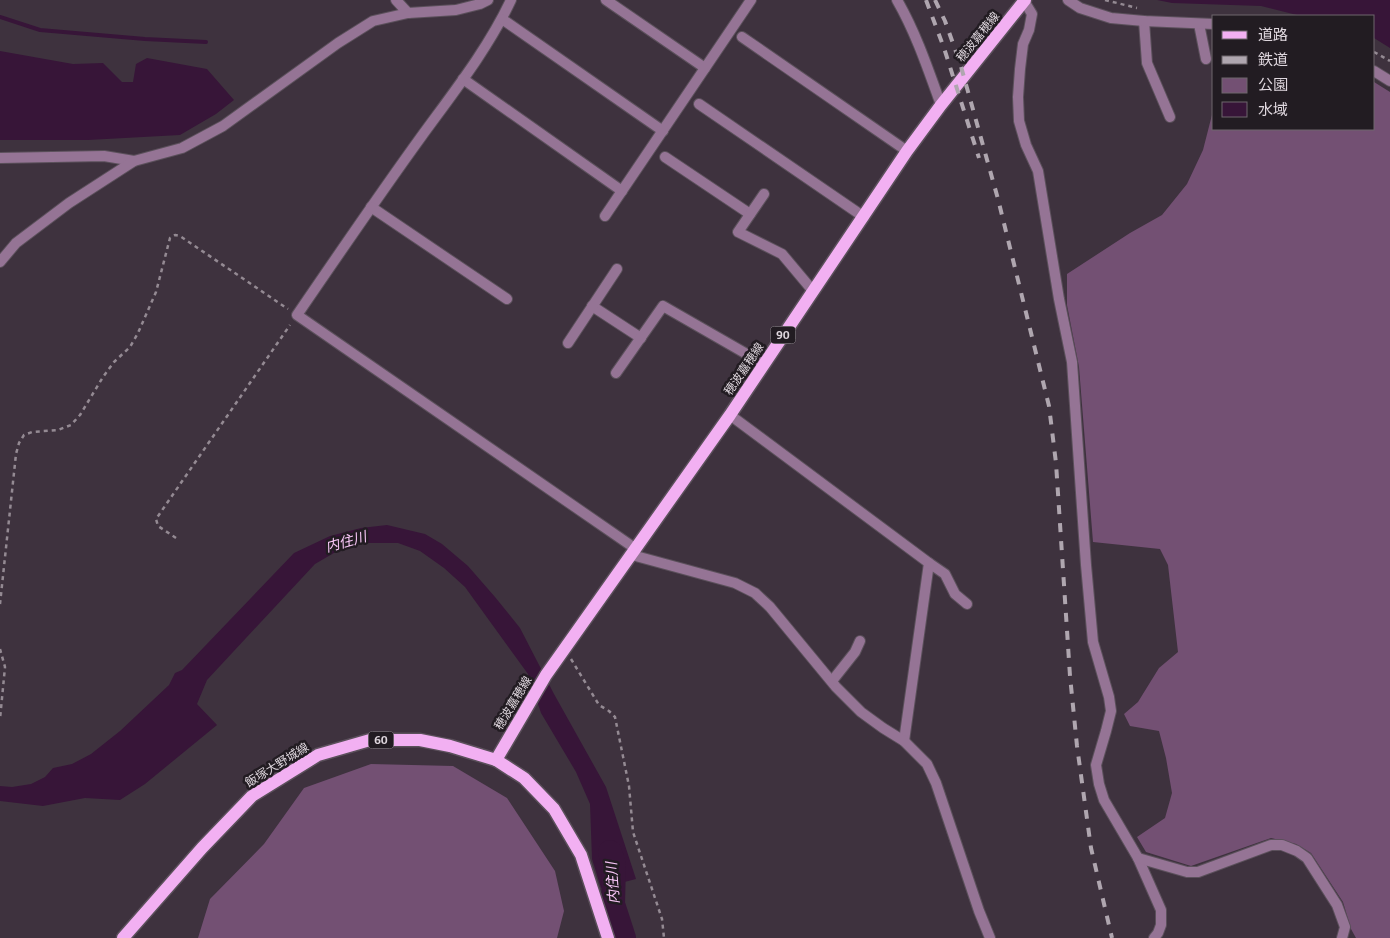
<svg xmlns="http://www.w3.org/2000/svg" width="1390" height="938" viewBox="0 0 1390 938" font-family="Bitter,'Noto Sans JP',serif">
  <rect width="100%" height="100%" fill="#3e323e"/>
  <g fill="#735073">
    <polygon points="1374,82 1390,92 1390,938 1356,938 1351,929 1343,902 1311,853 1296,844 1271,838 1191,866 1146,852 1137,837 1165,818 1172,793 1166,758 1159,731 1130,726 1124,714 1138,702 1159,668 1178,652 1168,565 1160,549 1093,542 1079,367 1067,305 1067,274 1130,233 1162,215 1187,184 1203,150 1214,107 1214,129 1374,129"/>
    <polygon points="371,764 453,766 507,798 555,871 564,911 557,938 198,938 210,899 264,844 304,788"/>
  </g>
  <g fill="#371538">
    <polygon points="1157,0 1390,0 1390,48 1374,38 1374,16 1322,16 1308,15 1301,16 1261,6 1172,3"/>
    <polygon points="0,51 73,64 103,63 122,82 133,82 136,64 147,58 207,69 234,100 216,114 180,135 88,140 0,140"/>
    <polygon points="387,525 425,534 442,544 468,566 495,597 520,628 554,694 606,787 636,879 601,888 592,859 590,804 576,772 541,713 528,674 465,587 444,568 420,551 398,543 358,543 339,550 315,564 207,680 197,704 217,725 145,784 120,800 85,798 43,806 0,801 0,786 12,787 31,784 45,777 53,768 72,764 91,754 120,731 169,685 175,673 182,670 294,553 330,536 361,528"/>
  </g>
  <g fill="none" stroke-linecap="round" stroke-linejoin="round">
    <polyline stroke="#371538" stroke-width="4" points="0,17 40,30 145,39 206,42"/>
    <polyline stroke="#371538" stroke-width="24" points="610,852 614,865 613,904 624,938"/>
    <defs>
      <g id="minor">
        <polyline points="396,0 408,13"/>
        <path d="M511,0C488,49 453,93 421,137C379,195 338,255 297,315L636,549"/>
        <polyline points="606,0 705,68"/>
        <path d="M897,0C916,33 928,69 941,105"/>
        <polyline points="1024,1 1032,14 1029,30 1023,44 1020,69 1018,97 1019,121 1026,145 1038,171 1059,299 1072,362 1086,565 1093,642 1109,697 1111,711 1106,731 1096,765 1099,784 1104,800 1138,858 1161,910 1161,925 1158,933 1154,938"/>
        <polyline points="502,19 663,131"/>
        <polyline points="1144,21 1147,63 1170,117"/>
        <polyline points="1199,24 1206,59"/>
        <polyline points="742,37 907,151"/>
        <polyline points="463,79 622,191"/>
        <polyline points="699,104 864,217"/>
        <polyline points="665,157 750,214"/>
        <polyline points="0,158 104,156 134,161"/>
        <polyline points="764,194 738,232 782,254 813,291"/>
        <polyline points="371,207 507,299"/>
        <polyline points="605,216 751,0"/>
        <polyline points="0,262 16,243 69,203 134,161 182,148 223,126 338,43 373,21 408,13 456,10 480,4 488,0"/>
        <polyline points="592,306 641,338"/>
        <polyline points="568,343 617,269"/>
        <polyline points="616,373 663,306 764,364"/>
        <polyline points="730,415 929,563 904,741"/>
        <polyline points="632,555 735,583 755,593 770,607 836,687 861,712 883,728 904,741 927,764 936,783 979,911 990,938"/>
        <polyline points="929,563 945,574 955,594 967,604"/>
        <polyline points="832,681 855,652 860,641"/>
        <polyline points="1138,858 1187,872 1198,872 1271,845 1282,845 1297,851 1307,858 1337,905 1345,927 1342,938"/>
      </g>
      <g id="tertiary">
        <polyline points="1068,0 1080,8 1111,18 1144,21 1214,24"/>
        <polyline points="1374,71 1390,81"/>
      </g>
      <g id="primary">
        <polyline points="496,760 546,675 730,415 907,151 941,105 1025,0"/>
        <polyline points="123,938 202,848 252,796 318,755 370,740 420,740 450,746 496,760 524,778 554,809 581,855 608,938"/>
      </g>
    </defs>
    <use href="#minor" stroke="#5b505b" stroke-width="12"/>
    <use href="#tertiary" stroke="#5b505b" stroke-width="12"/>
    <use href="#primary" stroke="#5b505b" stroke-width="15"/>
    <g stroke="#948a93" stroke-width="2.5" stroke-dasharray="4 4" stroke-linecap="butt">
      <polyline points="1105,0 1137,8"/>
      <polyline points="1374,52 1390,61"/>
      <polyline points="176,538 158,526 156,519 290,325"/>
      <polyline points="0,604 16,454 19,443 24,435 32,432 58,430 71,425 80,415 103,377 114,362 130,347 138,333 156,292 170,238 175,235 180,236 288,309"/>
      <polyline points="0,649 5,667 0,719"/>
      <polyline points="571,659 599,705 609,711 615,717 629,786 633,832 662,919 664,938"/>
    </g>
    <use href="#minor" stroke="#957495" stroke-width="10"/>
    <use href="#tertiary" stroke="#957495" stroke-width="10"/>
    <use href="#primary" stroke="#f2b0f2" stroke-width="12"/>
    <g stroke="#afa6af" stroke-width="4" stroke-dasharray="9 9" stroke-linecap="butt">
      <polyline points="926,0 944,48 979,158"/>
      <polyline points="935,0 945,21 960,63 998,199 1049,406 1056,463 1070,676 1077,746 1091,848 1112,938"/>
    </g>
  </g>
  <g text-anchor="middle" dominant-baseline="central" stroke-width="5" stroke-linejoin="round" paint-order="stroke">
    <g fill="#221c22" stroke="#a69fa6" stroke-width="1">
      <rect x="770.5" y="326.5" width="25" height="17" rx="4"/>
      <rect x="368.5" y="731.5" width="25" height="17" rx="4"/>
    </g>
    <g font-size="11" font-weight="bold" fill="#dfd7de">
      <text x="783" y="335">90</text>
      <text x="381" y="740">60</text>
    </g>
    <g font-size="12" fill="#dfd7de" stroke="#221c22">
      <text transform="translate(978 37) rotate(-51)">穂波嘉穂線</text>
      <text transform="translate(744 369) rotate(-56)">穂波嘉穂線</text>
      <text transform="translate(513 703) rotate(-59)">穂波嘉穂線</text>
      <text transform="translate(277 765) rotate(-32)">飯塚大野城線</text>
    </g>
    <g font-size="14" font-style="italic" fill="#f9c7f8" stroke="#221c22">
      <text transform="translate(346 542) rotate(-16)">内住川</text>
      <text transform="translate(613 883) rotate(-94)">内住川</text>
    </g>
  </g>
  <rect x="1212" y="15" width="162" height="115" fill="#221c22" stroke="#6e676d"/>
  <rect x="1222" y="31" width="25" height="8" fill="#f2b0f2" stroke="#6e676d"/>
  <text x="1258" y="40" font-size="15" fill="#dfd7de">道路</text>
  <rect x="1222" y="56" width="25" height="8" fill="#afa6af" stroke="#6e676d"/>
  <text x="1258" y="65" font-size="15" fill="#dfd7de">鉄道</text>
  <rect x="1222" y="78" width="25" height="15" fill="#735073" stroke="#6e676d"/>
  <text x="1258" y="90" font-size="15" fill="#dfd7de">公園</text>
  <rect x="1222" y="102" width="25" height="15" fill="#371538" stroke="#6e676d"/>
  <text x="1258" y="115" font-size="15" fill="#dfd7de">水域</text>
</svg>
